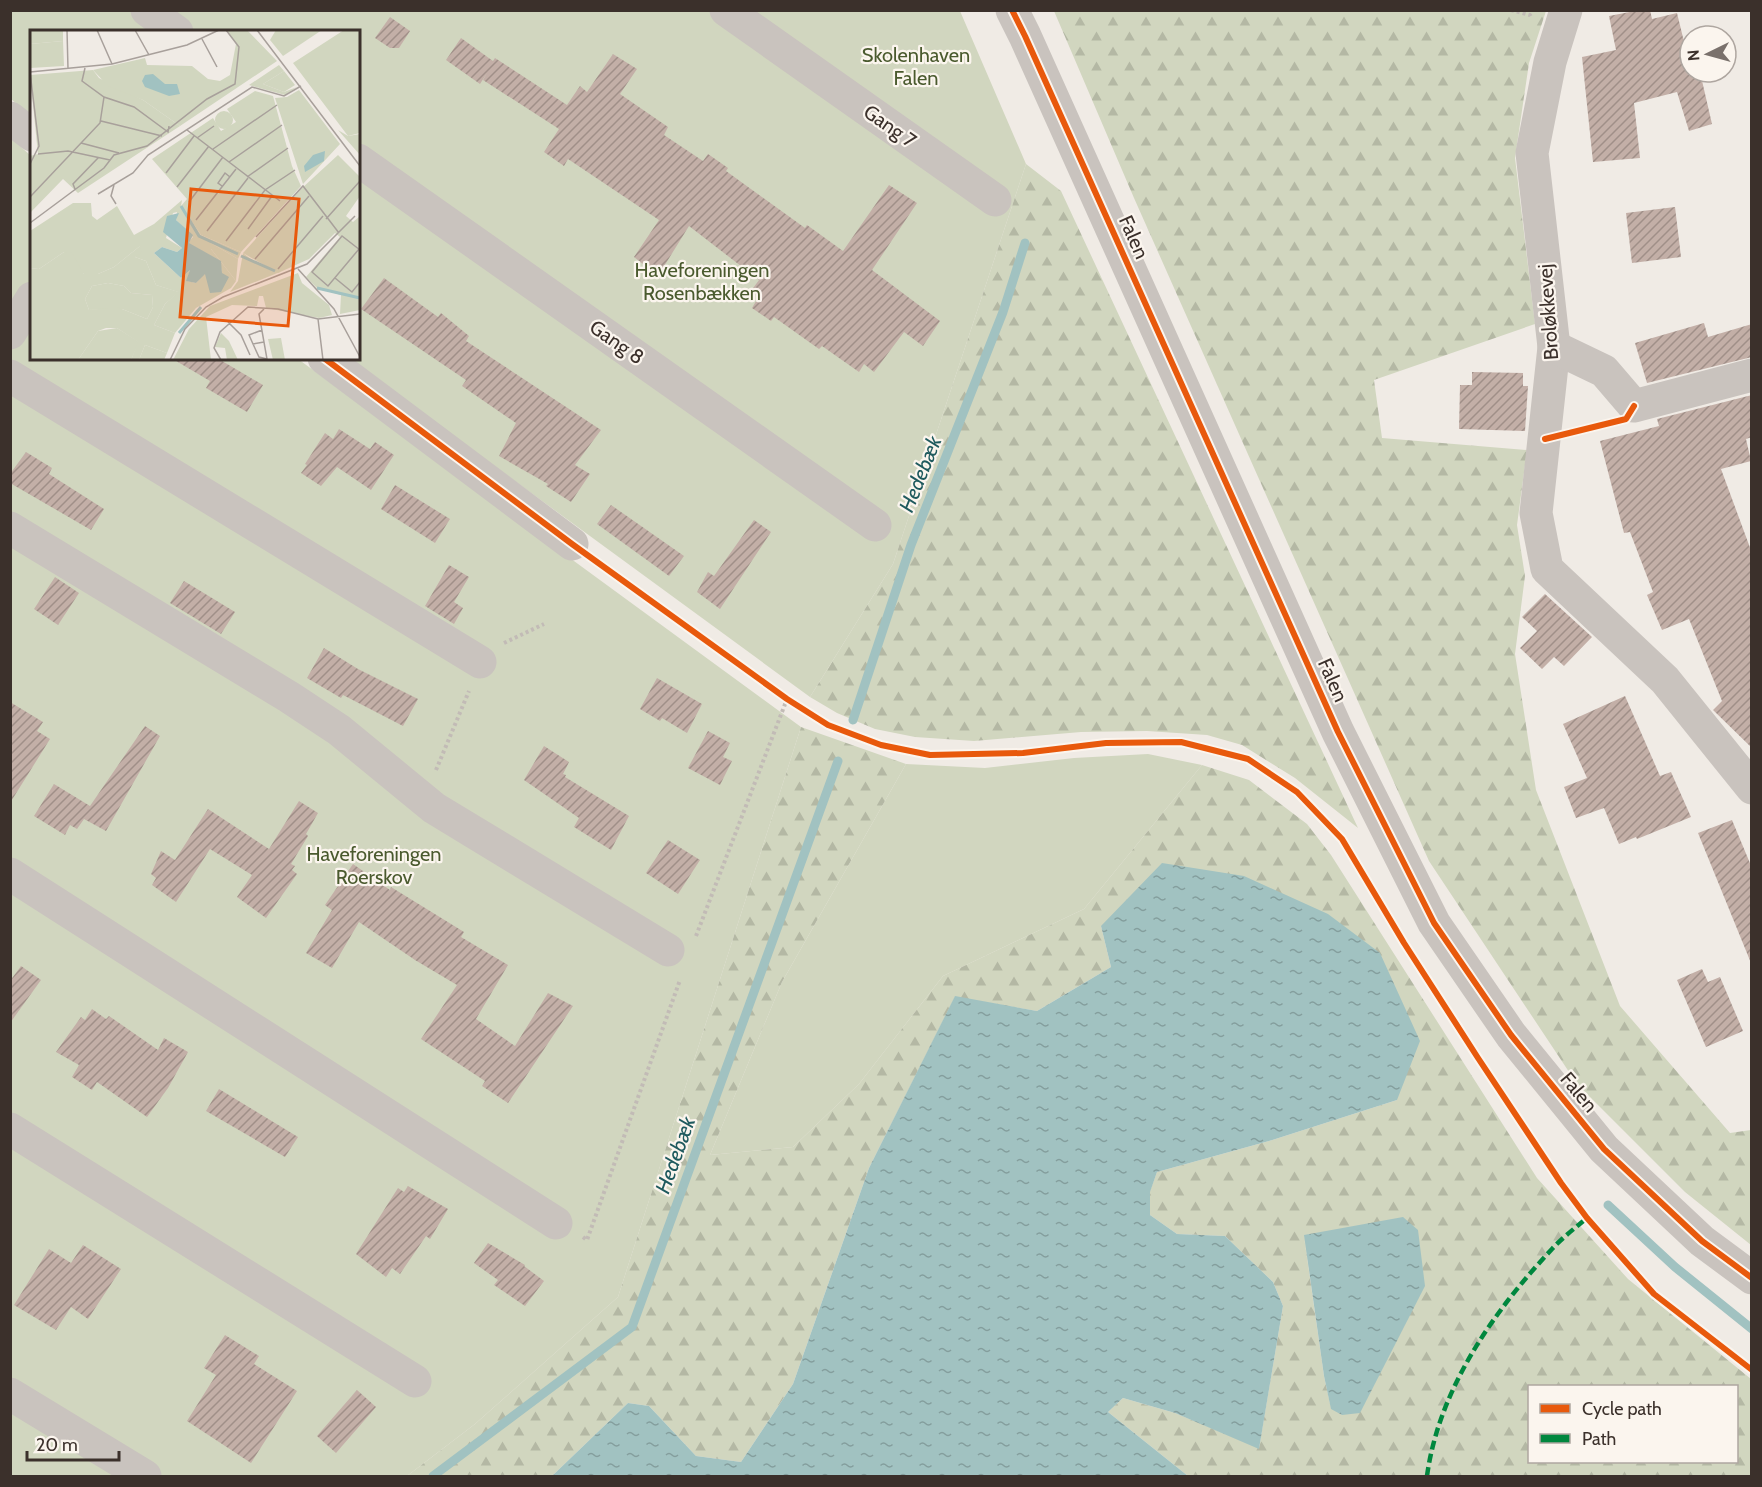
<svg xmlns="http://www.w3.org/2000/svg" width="1762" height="1487" viewBox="0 0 1762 1487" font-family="Cabin,sans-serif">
  <defs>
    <pattern id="forest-firs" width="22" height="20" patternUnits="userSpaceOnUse" patternTransform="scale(1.5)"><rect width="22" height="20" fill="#d1d6bf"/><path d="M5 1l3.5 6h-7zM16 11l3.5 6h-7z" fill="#b4b8a4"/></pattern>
    <pattern id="water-ripples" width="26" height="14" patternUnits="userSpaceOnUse" patternTransform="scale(1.5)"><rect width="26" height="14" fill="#a1c2c1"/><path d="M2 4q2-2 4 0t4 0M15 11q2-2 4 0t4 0" fill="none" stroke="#849e9d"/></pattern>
    <pattern id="building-hatch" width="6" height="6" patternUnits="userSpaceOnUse" patternTransform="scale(1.5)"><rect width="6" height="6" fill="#c3afa7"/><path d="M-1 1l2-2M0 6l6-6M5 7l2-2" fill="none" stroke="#a08f88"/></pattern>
  </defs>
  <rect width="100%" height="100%" fill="#f0ebe5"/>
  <g fill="#d1d6bf">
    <polygon points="10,11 960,11 1026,164 893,564 810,697 348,359 358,358 358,32 32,32 31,116 11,99"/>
    <polygon points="10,137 31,156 32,358 298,359 801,727 618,1297 475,1424 407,1476 11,1476"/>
    <polygon points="1148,754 1202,765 1084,909 943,976 859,1084 793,1147 710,1155 782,982 906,764 985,768 1074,758"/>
  </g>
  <g fill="url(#forest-firs)" fill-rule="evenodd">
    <polygon points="1054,11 1546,11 1529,63 1515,158 1535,324 1374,380 1382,438 1527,450 1517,525 1525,576 1515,654 1536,790 1620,1006 1730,1133 1751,1130 1751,1245 1685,1192 1577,1084 1429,861 1134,198"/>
    <polygon points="1026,164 1061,191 1358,828 1295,778 1242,745 1207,735 1147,731 1081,732 974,741 915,737 875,729 837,713 810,697 893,564"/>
    <path d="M801,727L906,764L782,982L710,1155L793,1147L859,1084L943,976L1084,909L1202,765L1249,780L1307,824L1331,855L1537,1178L1628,1279L1751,1379V1476H1188L1108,1412L1123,1398L1175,1413L1259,1448L1283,1306L1273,1282L1225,1236L1177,1234L1150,1215V1191L1157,1172L1269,1141L1397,1100L1101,926L1111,967L1037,1011L955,997L869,1168L793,1384L741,1462L696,1456L649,1406L628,1403L552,1476H407L475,1424L618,1297ZM1304,1236L1331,1408L1324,1376ZM1530,1386H1736V1462H1530Z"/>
  </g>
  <g fill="url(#water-ripples)">
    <polygon points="1162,863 1244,876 1328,914 1380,953 1420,1041 1397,1100 1269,1141 1157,1172 1150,1192 1150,1215 1177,1234 1225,1236 1273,1282 1283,1306 1259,1449 1175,1413 1123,1398 1108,1412 1188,1476 552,1476 628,1403 649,1406 696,1456 741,1462 793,1384 869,1168 955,996 1037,1011 1111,967 1101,926"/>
    <polygon points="1403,1217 1418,1230 1425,1286 1360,1413 1342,1415 1331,1409 1324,1376 1304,1235"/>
  </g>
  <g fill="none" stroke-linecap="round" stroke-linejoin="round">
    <g stroke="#a1c2c1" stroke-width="9">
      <polyline points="853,720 911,545 1003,312 1025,243"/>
      <polyline points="1608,1205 1675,1267 1752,1329"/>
      <polyline points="433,1476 632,1327 838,761"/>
    </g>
  </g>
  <g fill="url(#building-hatch)">
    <polygon points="1640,10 1650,10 1652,19 1677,13 1687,54 1690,54 1690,72 1700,72 1712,124 1689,131 1677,92 1634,103 1640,158 1593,162 1582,57 1616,50 1609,16"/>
    <polygon points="390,17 410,31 399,48 390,48 375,38"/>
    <polygon points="461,38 493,61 495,58 567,105 580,86 587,92 613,54 637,69 620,94 668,127 664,135 703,161 708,154 728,168 726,171 805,228 807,225 843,251 889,185 917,203 872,270 940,321 923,346 904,332 874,372 864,364 859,372 822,346 819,349 774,317 771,321 752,308 759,296 751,291 759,280 689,226 658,276 634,257 659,220 568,159 564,166 544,152 559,129 483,80 487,73 480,84 446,60"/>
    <polygon points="1675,207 1681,257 1632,263 1626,213"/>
    <polygon points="384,278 438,317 441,313 469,336 466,341 601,430 575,465 590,474 571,502 546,486 548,484 499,456 516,423 462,386 466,380 361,309"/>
    <polygon points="1704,323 1708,337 1752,324 1752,357 1647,383 1635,343"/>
    <polygon points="171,358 217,358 263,385 247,412 206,388 210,381"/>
    <polygon points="1472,372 1523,373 1523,386 1528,386 1525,431 1459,429 1460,385 1472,385"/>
    <polygon points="1752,395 1752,437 1746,439 1751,461 1721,469 1752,553 1752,748 1713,710 1722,701 1689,619 1662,630 1647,595 1653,592 1630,532 1624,533 1600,441 1659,426 1657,419"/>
    <polygon points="339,429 370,449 375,442 394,455 371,490 337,467 321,486 301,473 307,465 305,464 325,433 333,439"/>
    <polygon points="26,452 52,468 49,474 104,509 91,530 10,483 10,474"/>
    <polygon points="395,485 450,519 435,543 381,509"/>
    <polygon points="611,505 684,556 669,576 597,524"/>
    <polygon points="754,520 771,532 720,609 697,592 708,572 714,576"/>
    <polygon points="449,565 469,577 454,602 463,608 454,624 425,606"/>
    <polygon points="55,577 79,593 58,625 34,609"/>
    <polygon points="184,581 235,612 221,634 170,603"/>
    <polygon points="1545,594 1592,637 1564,666 1554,657 1542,669 1520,648 1537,631 1522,617"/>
    <polygon points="324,648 358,669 418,699 403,726 343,695 341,698 307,678"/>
    <polygon points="657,678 702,704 687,733 662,718 660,721 640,709"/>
    <polygon points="1625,696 1660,776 1671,772 1691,817 1637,839 1636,837 1619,844 1604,808 1576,818 1564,787 1587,778 1563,724"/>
    <polygon points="10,702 43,722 37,731 50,739 10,803"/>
    <polygon points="145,726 160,736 106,831 84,819 77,829 70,825 65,835 34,816 54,784 90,806"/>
    <polygon points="708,731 730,743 723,757 732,761 720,785 688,768"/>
    <polygon points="544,746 569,762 563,774 566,775 565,777 629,816 611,850 574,827 579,818 524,780"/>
    <polygon points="299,801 318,813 306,834 308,836 291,864 295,866 292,870 297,874 266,918 237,897 252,875 210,849 176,902 152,885 156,878 151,874 161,851 175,860 208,809 269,849"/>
    <polygon points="1732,820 1752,868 1751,963 1698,833"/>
    <polygon points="668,840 700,860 678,894 646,873"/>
    <polygon points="353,864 390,890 391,887 464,932 461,937 508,965 476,1019 515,1046 548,993 573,1006 508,1103 482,1086 485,1081 421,1039 457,985 415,960 359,922 332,968 306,953 332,910 325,905"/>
    <polygon points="21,966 41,980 10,1023 10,981"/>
    <polygon points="1702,969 1708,982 1720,977 1743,1031 1706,1047 1677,980"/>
    <polygon points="92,1009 106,1019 109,1016 158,1050 164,1038 188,1052 168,1088 147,1117 97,1082 92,1090 72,1077 79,1065 56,1052 81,1017 85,1020"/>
    <polygon points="219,1089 298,1137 285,1157 206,1111"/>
    <polygon points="408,1186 448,1209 430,1239 426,1236 400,1274 392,1268 386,1277 356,1254 398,1188 404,1192"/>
    <polygon points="488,1243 525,1265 524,1266 544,1281 525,1306 494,1285 498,1280 474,1263"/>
    <polygon points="83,1245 121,1269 88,1319 71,1307 56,1330 14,1305 49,1249 71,1263"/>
    <polygon points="225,1335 259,1356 254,1364 297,1391 251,1463 187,1421 216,1375 204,1368"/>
    <polygon points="357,1390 376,1407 336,1453 317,1436"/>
  </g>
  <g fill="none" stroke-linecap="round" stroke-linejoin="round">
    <g stroke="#c2bbb6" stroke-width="4" stroke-dasharray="3 3" stroke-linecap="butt">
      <polyline points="1511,10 1530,15 1531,17"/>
      <polyline points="504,643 544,624"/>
      <polyline points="436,770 469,691"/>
      <polyline points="696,936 787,699"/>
      <polyline points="583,1237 587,1240 680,980"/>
    </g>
    <g stroke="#c9c3be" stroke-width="33">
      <polyline points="147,10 177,32"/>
      <polyline points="726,10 995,200"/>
      <polyline points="1012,10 1025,36 1338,732 1434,923 1511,1035 1604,1149 1702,1241 1752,1278"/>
      <polyline points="1566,10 1550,62 1532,153 1554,347 1536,513 1547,569 1665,680 1752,788"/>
      <polyline points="10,118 32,135"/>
      <polyline points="358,160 875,525"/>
      <polyline points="10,333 32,298"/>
      <polyline points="1554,347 1604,371 1634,406 1752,375"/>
      <polyline points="324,358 572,544"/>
      <polyline points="10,376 480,662"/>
      <polyline points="10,528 289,697 339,730 434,808 668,950"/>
      <polyline points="10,874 556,1223"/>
      <polyline points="10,1129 415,1381"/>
      <polyline points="10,1394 145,1476"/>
    </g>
    <path stroke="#00873e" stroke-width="4.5" stroke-dasharray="9 4.5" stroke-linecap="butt" d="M1427,1476C1439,1389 1493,1312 1552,1249C1562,1238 1575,1228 1587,1218"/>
    <defs>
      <g id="cycleway">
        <polyline points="1012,10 1025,36 1338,732 1434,923 1511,1035 1604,1149 1702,1241 1752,1278"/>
        <polyline points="324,358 572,544 787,699 828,725 881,745 930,755 1023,753 1106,743 1181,742 1248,759 1297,792 1342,839 1404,943 1478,1058 1561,1183 1587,1218 1654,1294 1752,1370"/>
        <polyline points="1545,439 1626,419 1634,406"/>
      </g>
    </defs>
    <use href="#cycleway" stroke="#fbf5ee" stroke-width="10"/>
    <use href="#cycleway" stroke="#e8590c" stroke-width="6"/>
  </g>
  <g text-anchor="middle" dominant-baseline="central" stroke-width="4.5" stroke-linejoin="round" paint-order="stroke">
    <g font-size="20" fill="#4a5a2e" stroke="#fbf5ee">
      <text x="916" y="55">Skolenhaven<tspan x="916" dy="23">Falen</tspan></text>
      <text x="702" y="270">Haveforeningen<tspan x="702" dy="23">Rosenbækken</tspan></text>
      <text x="374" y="854">Haveforeningen<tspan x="374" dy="23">Roerskov</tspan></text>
    </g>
    <g font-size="20" fill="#3b302b" stroke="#fbf5ee">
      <text transform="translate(890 126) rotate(35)">Gang 7</text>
      <text transform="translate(1134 237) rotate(66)">Falen</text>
      <text transform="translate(1548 312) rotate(-94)">Broløkkevej</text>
      <text transform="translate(617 342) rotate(35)">Gang 8</text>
      <text transform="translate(1333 680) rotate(66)">Falen</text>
      <text transform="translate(1579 1092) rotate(50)">Falen</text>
    </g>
    <g font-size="21" font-style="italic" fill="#1f5a5e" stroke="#fbf5ee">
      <text transform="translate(920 474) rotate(-68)">Hedebæk</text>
      <text transform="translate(675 1155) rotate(-70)">Hedebæk</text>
    </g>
  </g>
  <g transform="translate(30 30)">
    <rect width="330" height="330" fill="#f0ebe5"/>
    <path d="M0,0H33V11L0,14ZM314,0H330V103L318,106L263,33ZM63,40L69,48L113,70L150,96L48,163L33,149L0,183V126L8,124L0,45ZM254,41L265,55L254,62L233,54ZM225,61L243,66L262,136L271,156L211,222L171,205L151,176L157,169L122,129L183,88L191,101L206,92L197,79ZM308,125L330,147V166L316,186L323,192L330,186V280L310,284L311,265L287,258L276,247L310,207L305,203L279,229L248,243L213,223L271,159ZM181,213L208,229L206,251L181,219ZM191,303L199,311L208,330H197L195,318L185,317Z" fill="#d1d6bf"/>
    <path d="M249,35L254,41L233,54L254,62L267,57L255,65L219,55ZM185 90a9 9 0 1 1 18 0a9 9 0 1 1-18 0ZM251,97L253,105L243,110L254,108L256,117L246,124L235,108ZM308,100L318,106L330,104V125ZM152,170L151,176L171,205L211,222L208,229L181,213V219L206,251L201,258L166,278L145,303L124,295L135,274L148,262L126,255L116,231L105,227L110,216L84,237L68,244H54L34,222L9,239L0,238V201L43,173H61L62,186L67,190L87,176L104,205L124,194ZM147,182L146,190L163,207L158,213L190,231L192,243L174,244L166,253L157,251L160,240L151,248L124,223L132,217L147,222L152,218L136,208L143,183ZM213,223L222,230L250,242L200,262L208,251ZM268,243L272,253L299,275L302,285L289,288L236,278L233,266H229L227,276L202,275L176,287L181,330H143L159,299L180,276ZM78,253L94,256L101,263L122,265L123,277L117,289L92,279L59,280L55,269L62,256ZM87,298L109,312L101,330H48L68,301ZM251,308L255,330H243L238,309ZM115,315L137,323L134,330H109Z" fill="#d1d6bf" fill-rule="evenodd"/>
    <path d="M197,0H217L247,31L150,96L113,70L78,56L63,40L115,28L117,35L162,36L178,49L190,51L200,45L206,14ZM246,0H292L253,26L240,10ZM33,11L34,36L0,38V14ZM269,60L310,114L273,154L245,68L257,67ZM110,216L112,222L105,227L116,231L126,255L149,262L135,274L124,295L145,303L137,323L115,315L109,330H101L108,312L87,298H76L68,301L48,330H0V238L9,239L34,222L42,223L54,244H68L84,237ZM78,253L94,256L101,263L122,265L123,277L117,289L87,277L59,280L55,269L62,256Z" fill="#d1d6bf" fill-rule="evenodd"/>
    <path d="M123,44L135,54H147L150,64L139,66L115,57L112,51L115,45ZM295,121L294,131L275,142L274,136L283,125ZM149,183L146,190L163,205L159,213L191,231L192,243L199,247L191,262L180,263L175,244L166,253L156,251L160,240L151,248L124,223L132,217L147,222L152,218L133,202L137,186Z" fill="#a1c2c1"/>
    <path fill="none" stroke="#a1c2c1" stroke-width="3" d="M151,176L169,206L208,224M211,226L245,241M287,258L330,268M149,303L171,277"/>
    <path fill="none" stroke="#a8a09b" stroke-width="1.5" d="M37,0L38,39M67,0L82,34M105,0L119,25M227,0L330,136M172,9L187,37M55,38L52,51L74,67L104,77L138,102L139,96M0,42L82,34L157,15L189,0M71,91L132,106M157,100L250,171M167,108L184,96M51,113L89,123M183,119L247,75M8,124L38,121L80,130M199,132L252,95M0,134L9,116L0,42M136,143L164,106M217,147L258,118M84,155L81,166L86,174M192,156L188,153L195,143L200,147M147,157L179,116M45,159L43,154L68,128M68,164L103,143L118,125L222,57L254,66L271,56M0,167L70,93L74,67M159,172L193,127M296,189L330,151M166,190L206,139M0,193L74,138L84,125L117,116L177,69L205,54L209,17L196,0M218,199L242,166M177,201L218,148M226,207L273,156L309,203M196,211L235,160L265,140M329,219L298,256L282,242L312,206L330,220M225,229L279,166M248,239L293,186M268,239L304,279L330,327M305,248L322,262L330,252M288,289L293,330M198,292L211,305L220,325M232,300L219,305L223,314L234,312M223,314L229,327L237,329L229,284L234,279M140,330L155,299L176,277L193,267L277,234L325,186M191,330L184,318L190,302L218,277L248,279L288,289L330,284"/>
    <path fill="#e8590c" fill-opacity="0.15" stroke="#e8590c" stroke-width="3" d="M161,159L269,169L258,296L150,287Z"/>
    <rect width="330" height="330" fill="none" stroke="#3b302b" stroke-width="3"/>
  </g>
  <rect width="1762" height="1487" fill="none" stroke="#3b302b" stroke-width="24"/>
  <rect x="1528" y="1385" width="210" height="78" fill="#fbf5ee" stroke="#aea6a0" stroke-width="1.5"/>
  <rect x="1540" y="1404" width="30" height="9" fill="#e8590c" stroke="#aea6a0" stroke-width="1.5"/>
  <text x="1582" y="1415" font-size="18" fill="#3b302b">Cycle path</text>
  <rect x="1540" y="1434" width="30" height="9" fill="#00873e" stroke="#aea6a0" stroke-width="1.5"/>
  <text x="1582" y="1445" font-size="18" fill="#3b302b">Path</text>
  <g transform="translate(1708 54) rotate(265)"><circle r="28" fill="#fbf5ee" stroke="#aea6a0" stroke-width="1.5"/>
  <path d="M0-4.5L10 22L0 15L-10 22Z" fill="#7a716c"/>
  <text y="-9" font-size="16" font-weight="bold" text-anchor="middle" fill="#3b302b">N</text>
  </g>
  <path d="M27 1451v9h92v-9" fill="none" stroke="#3b302b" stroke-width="3"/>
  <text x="36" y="1451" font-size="18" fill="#3b302b" stroke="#fbf5ee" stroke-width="4.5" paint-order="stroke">20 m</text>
</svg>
